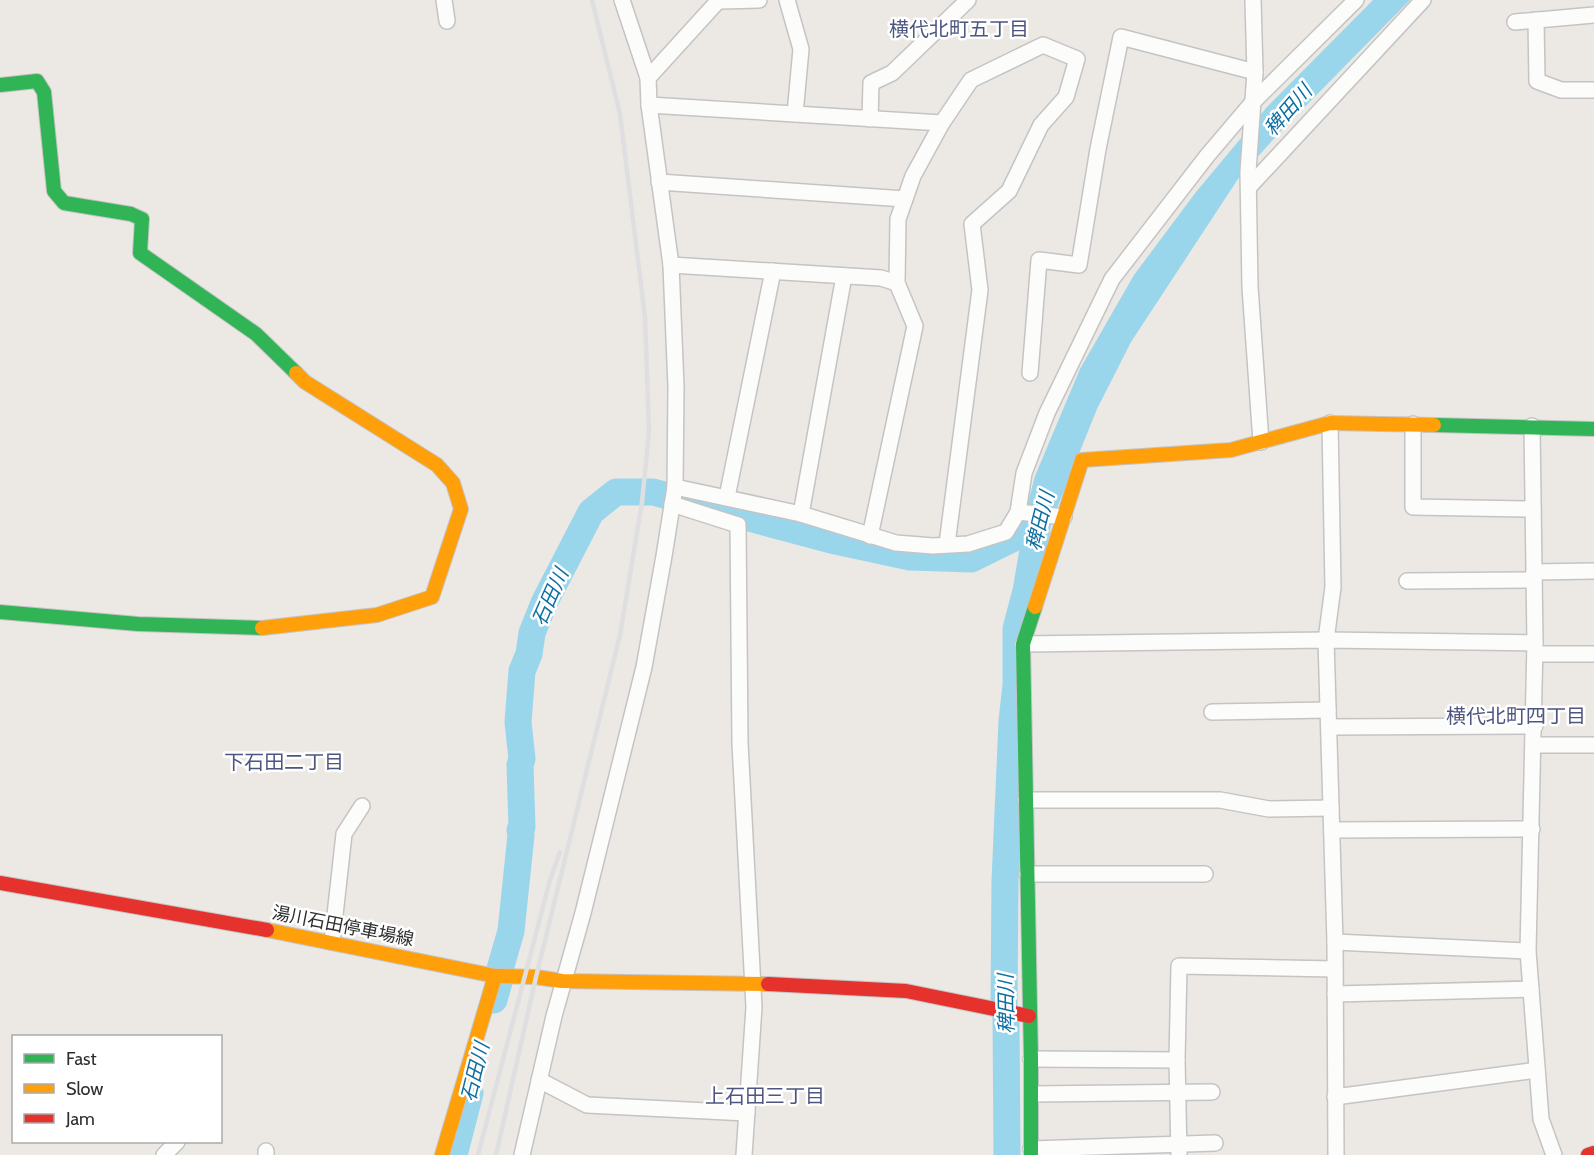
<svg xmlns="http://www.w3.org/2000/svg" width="1594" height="1155" viewBox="0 0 1594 1155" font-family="Cabin,'Noto Sans JP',sans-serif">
  <rect width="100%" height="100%" fill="#ece8e4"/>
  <polygon fill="#99d6ec" points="1373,0 1410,0 1278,134 1238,179 1131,342 1097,409 1051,523 1043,529 1030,529 1023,521 1035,476 1080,369 1134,275 1196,192 1267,107"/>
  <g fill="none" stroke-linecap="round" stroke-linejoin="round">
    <g stroke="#99d6ec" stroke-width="27">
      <polyline points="494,1000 499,982 498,976 511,931 521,835 520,830 522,827 520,765 522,759 518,722 522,671 529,654 532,633 544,603 591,512 616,492 653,492 831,540 910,557 971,559 1018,536 1039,515"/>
      <polyline points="454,1155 470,1093"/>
      <polyline points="1007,1155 1006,1016 1004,1009 1005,881 1012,721 1016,685 1016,629 1026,591 1039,515 1046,494"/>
    </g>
    <defs>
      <g id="street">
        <polyline points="444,0 447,21"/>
        <polyline points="787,0 801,49 795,114"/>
        <polyline points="1253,0 1255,72 1248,172 1250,287 1261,442"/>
        <polyline points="719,1 759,0"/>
        <polyline points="1536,20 1537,81 1561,90 1594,90"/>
        <polyline points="1515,22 1594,15"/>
        <polyline points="648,78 719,0"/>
        <polyline points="649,105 942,123"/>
        <polyline points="870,119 871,83 892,73 968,0"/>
        <polyline points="659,182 905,199"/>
        <polyline points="1249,187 1423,0"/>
        <polyline points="671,265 881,278 897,283"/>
        <polyline points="1030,373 1039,260 1079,265 1098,149 1121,37 1255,72"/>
        <polyline points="1330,423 1333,587 1326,640 1335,942 1336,1155"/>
        <polyline points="1413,424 1413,507 1533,509"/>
        <polyline points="1532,426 1535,643 1528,951 1541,1119 1554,1155"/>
        <polyline points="675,487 801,514 896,543 933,546 968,544 1006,532 1018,512 1024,473 1047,413 1112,279 1207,156 1252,103 1356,0"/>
        <polyline points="727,497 773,271"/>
        <polyline points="672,504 738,525 740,743 754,1007 744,1155"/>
        <polyline points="1018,512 1064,517"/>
        <polyline points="801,514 844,276"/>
        <polyline points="870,536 915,326 897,283 898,219 905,199 913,176 942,123 971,80 1043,45 1077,59 1066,97 1041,125 1009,191 972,224 980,290 947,544"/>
        <polyline points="1534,572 1594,571"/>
        <polyline points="1407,581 1534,580"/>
        <polyline points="1023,644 1326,640 1535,643"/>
        <polyline points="1535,654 1594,654"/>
        <polyline points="1212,712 1328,710"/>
        <polyline points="1329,727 1535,726"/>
        <polyline points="1534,745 1594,745"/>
        <polyline points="1026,800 1220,800 1269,809 1331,808"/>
        <polyline points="1332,830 1532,829"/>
        <polyline points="1027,874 1205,874"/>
        <polyline points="332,942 344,834 362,806"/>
        <polyline points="1335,942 1528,951"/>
        <polyline points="1335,994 1531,989"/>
        <polyline points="1031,1059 1177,1060 1179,966 1335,969"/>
        <polyline points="1177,1060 1179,1155"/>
        <polyline points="539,1080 587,1105 747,1113"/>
        <polyline points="1032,1094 1212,1092"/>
        <polyline points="1335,1097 1537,1070"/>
        <polyline points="1031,1149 1215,1143"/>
        <polyline points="164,1155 177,1142"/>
        <polyline points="266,1155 266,1151"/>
        <polyline points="522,1155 554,1016 583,913 644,667 664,556 675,487 676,387 671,265 649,105 648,78 622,0"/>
      </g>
      <g id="fast">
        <polyline points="0,85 37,81 44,92 54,191 64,203 131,214 142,219 140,253 256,334 296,373"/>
        <polyline points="1434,425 1594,429"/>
        <polyline points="0,612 138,624 262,628"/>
        <polyline points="1031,1155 1031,1059 1023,644 1035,607"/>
      </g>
      <g id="slow">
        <polyline points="1035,607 1082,460 1231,450 1330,423 1434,425"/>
        <polyline points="262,628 377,615 432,597 461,509 453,483 437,465 305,382 296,373"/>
        <polyline points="267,930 495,976 536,977 562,981 768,984"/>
        <polyline points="442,1155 495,976"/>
      </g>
      <g id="jam">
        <polyline points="0,883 267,930"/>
        <polyline points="768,984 906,991 1029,1016"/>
        <polyline points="1588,1155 1594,1153"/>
      </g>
    </defs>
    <use href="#street" stroke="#c5c4c5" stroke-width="18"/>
    <use href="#fast" stroke="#c5c4c5" stroke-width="16"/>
    <use href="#slow" stroke="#c5c4c5" stroke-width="16"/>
    <use href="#jam" stroke="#c5c4c5" stroke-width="16"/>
    <use href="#street" stroke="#fcfcfb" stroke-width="15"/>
    <use href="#fast" stroke="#30b455" stroke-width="14"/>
    <use href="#slow" stroke="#ff9f0a" stroke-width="14"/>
    <use href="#jam" stroke="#e5322d" stroke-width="14"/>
    <g stroke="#dfdfe1" stroke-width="4.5">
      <polyline points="478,1155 550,880 560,852"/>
      <polyline points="496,1155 536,977 620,635 642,502 649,432 645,317 620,114 592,0"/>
    </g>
  </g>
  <g text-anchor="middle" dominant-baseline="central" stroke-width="5" stroke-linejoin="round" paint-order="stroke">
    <g font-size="18" fill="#2e2e2e" stroke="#fff">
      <text transform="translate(343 926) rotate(11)">湯川石田停車場線</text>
    </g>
    <g font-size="20" fill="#4d5680" stroke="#fff">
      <text x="959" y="29">横代北町五丁目</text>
      <text x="1516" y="716">横代北町四丁目</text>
      <text x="284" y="762">下石田二丁目</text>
      <text x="765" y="1096">上石田三丁目</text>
    </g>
    <g font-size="20" font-style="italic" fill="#0d6fa3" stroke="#fff">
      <text transform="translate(1288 110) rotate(-49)">稗田川</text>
      <text transform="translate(1040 521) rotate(-76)">稗田川</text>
      <text transform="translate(550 597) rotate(-66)">石田川</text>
      <text transform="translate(1006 1004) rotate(-91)">稗田川</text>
      <text transform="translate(475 1072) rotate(-76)">石田川</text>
    </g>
  </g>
  <rect x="12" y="1035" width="210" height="108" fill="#ffffff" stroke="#ababab" stroke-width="1.5"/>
  <rect x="24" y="1054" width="30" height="9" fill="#30b455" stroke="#ababab" stroke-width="1.5"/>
  <text x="66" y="1065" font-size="18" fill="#2e2e2e">Fast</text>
  <rect x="24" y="1084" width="30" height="9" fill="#ff9f0a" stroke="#ababab" stroke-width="1.5"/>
  <text x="66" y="1095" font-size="18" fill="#2e2e2e">Slow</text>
  <rect x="24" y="1114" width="30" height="9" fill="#e5322d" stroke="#ababab" stroke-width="1.5"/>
  <text x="66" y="1125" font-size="18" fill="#2e2e2e">Jam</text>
</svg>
